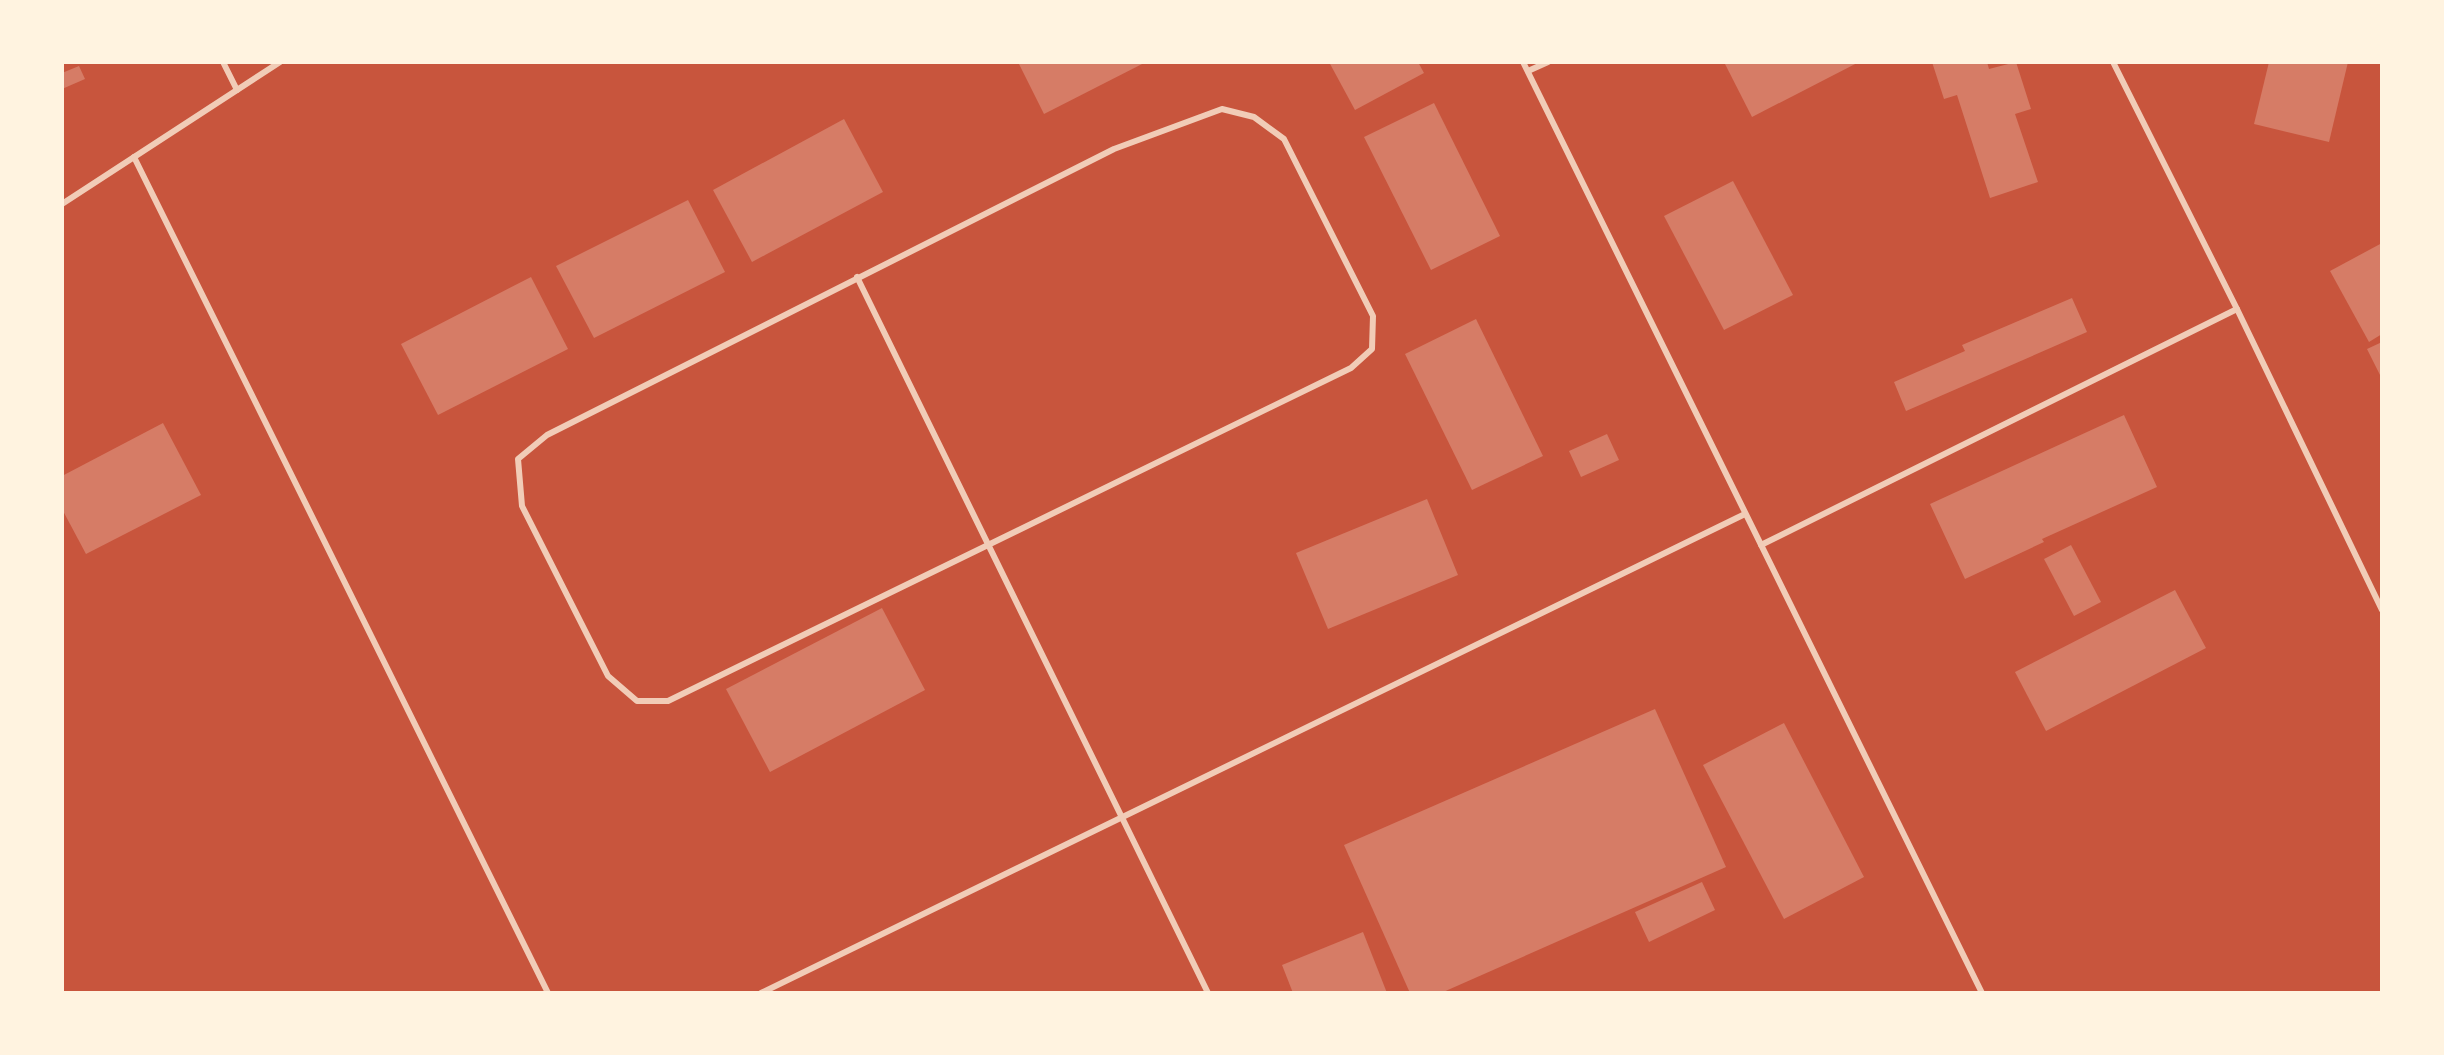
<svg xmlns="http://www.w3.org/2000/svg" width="2444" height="1055" viewBox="0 0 2444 1055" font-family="Helvetica,sans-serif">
  <rect width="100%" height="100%" fill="#c8553d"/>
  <g fill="#d67c66">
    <polygon points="1018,62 1146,62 1044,114"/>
    <polygon points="1329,62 1418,62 1424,73 1355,110"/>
    <polygon points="1724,62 1859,62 1752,117"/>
    <polygon points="1932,62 1987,62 1989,69 2016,62 2031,109 2015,114 2038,182 1990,198 1957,95 1944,99"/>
    <polygon points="2269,62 2348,62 2329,142 2254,124"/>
    <polygon points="79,66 85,79 62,89 62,73"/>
    <polygon points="1434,103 1500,236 1431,270 1364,137"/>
    <polygon points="844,119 883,192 752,262 713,190"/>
    <polygon points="1733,181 1793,295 1724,330 1664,216"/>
    <polygon points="688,200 725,272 594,338 556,266"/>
    <polygon points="2382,243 2382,334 2369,342 2330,271"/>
    <polygon points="531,277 568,349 438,415 401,344"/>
    <polygon points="2072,298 2087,332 1906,411 1894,382 1965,351 1962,345"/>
    <polygon points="1476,319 1543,456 1472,490 1405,354"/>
    <polygon points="2382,342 2382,379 2367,349"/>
    <polygon points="2124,415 2157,487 2042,539 2044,542 1965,579 1930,504"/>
    <polygon points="163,423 201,495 86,554 62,509 62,476"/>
    <polygon points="1607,434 1619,460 1581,477 1569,451"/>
    <polygon points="1427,499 1458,575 1328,629 1296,553"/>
    <polygon points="2071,545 2101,602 2074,616 2044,559"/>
    <polygon points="2175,590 2206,648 2046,731 2015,672"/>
    <polygon points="882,608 925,690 770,772 726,689"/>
    <polygon points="1655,709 1726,867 1441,993 1410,993 1344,845"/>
    <polygon points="1784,723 1864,877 1784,919 1703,765"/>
    <polygon points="1702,882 1715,910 1649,942 1635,912"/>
    <polygon points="1363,932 1387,993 1293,993 1282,965"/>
  </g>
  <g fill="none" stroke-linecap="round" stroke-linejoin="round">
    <g stroke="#f1ccb7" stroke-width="6">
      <polyline points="223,62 237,90"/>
      <polyline points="1523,62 1982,993"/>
      <polyline points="2113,62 2237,309 2382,610"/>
      <polyline points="1528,71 1548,62"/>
      <polygon points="1222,109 1254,117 1284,139 1373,316 1372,349 1351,368 668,701 637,701 608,676 522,506 518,459 547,435 1114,149"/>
      <polyline points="134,157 548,993"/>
      <polyline points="62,204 280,62"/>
      <polyline points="857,277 1208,993"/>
      <polyline points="1761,545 2237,309"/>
      <polyline points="761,993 1745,514"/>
    </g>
  </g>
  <rect width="2444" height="1055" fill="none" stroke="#fff3e0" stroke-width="128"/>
</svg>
